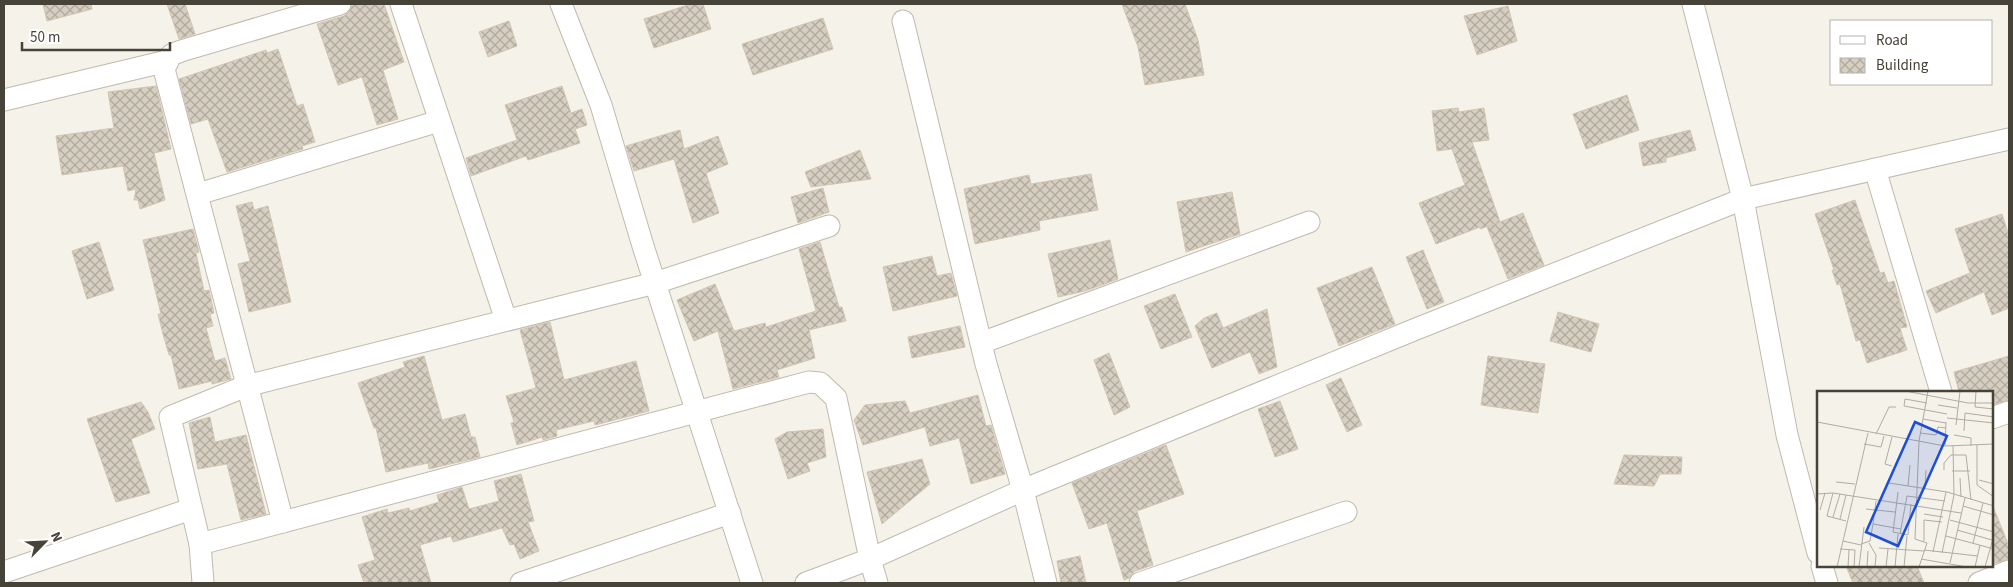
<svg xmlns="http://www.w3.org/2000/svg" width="2013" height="587" viewBox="0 0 2013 587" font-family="'Source Sans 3',sans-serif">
  <defs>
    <pattern id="building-cross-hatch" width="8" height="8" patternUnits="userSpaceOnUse" patternTransform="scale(1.25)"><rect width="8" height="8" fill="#d6cec0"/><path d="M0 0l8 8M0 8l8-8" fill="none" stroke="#b0a99d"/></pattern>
  </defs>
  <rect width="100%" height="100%" fill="#f5f2ea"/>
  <g fill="url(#building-cross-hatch)" stroke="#d1c6b3">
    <polygon points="43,4 91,4 92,9 47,21"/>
    <polygon points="167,4 185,4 195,34 179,39"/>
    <polygon points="352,4 384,4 404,62 383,70 398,119 377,125 362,77 338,85 317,24 344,16 349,12"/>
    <polygon points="691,4 703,4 711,29 654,48 644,19"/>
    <polygon points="1122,4 1185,4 1198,40 1204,75 1145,85 1138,47"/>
    <polygon points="1508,6 1517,41 1477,55 1464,16"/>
    <polygon points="823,18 833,49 753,75 742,44"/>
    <polygon points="509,21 517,46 488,57 479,32"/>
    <polygon points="278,49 297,106 303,104 315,142 302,146 303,149 227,172 208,119 191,124 179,79 266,50 267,53"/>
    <polygon points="156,86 171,149 154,153 165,200 140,209 138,200 134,200 136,189 128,191 123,166 62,175 56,136 114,128 108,92"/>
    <polygon points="562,86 571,113 582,109 587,125 575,129 580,143 528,160 526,156 471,176 466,158 517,140 505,105"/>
    <polygon points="1627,95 1639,130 1586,149 1573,114"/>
    <polygon points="1458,108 1459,112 1484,108 1489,140 1472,142 1500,222 1480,229 1480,227 1436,244 1419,203 1465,185 1452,149 1437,151 1432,111"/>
    <polygon points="680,130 684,149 718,136 728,164 706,173 719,213 693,223 674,159 634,171 626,146"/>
    <polygon points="1690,130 1696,150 1666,158 1666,162 1643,166 1639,143"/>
    <polygon points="860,150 871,179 811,187 805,172"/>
    <polygon points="1091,174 1098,210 1039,221 1040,230 975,244 964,189 1029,175 1031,184"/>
    <polygon points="823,188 829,212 798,223 791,197"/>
    <polygon points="1232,192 1240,234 1186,252 1177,202"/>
    <polygon points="1855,200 1880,273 1884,272 1888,283 1894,281 1907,327 1900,328 1907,350 1867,363 1860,340 1856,341 1840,284 1837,285 1832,270 1834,270 1815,214"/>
    <polygon points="252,202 254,210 268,206 291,302 249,312 238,264 250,261 236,206"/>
    <polygon points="1523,213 1544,265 1508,279 1487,227"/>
    <polygon points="2002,214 2009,236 2009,308 1992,315 1984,292 1936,313 1926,291 1970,273 1955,229"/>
    <polygon points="193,229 199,252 196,253 204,291 209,290 214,313 210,314 213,326 206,328 215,361 225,358 231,379 212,384 212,381 179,389 171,355 169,355 163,334 158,314 161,314 143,240"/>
    <polygon points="1110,240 1118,279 1085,291 1058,297 1048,254"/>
    <polygon points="99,242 114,290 87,299 72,251"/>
    <polygon points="820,242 839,307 842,307 846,321 809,330 815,358 777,370 779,377 733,389 718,331 694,341 677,300 715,284 734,331 765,323 766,327 816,311 799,249"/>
    <polygon points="1423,250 1444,302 1427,309 1406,257"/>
    <polygon points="932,256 937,276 951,273 957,296 893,311 883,267"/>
    <polygon points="1372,267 1395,324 1339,346 1317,288"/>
    <polygon points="1175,294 1192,337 1161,349 1144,306"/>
    <polygon points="1267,309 1277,367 1259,374 1250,352 1212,368 1195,326 1204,318 1217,313 1223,328"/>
    <polygon points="1558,312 1599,324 1591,352 1550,341"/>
    <polygon points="550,322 564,380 636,361 649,411 595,425 594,421 556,430 557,436 543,440 542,437 517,445 511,423 514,422 506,396 536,388 520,330"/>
    <polygon points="960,326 965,347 912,358 908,337"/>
    <polygon points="1109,353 1130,407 1114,415 1094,360"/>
    <polygon points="424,356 442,420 465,414 471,437 475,437 480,457 429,469 428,463 386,472 376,428 374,428 358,383 405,367 403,362"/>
    <polygon points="1488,356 1545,364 1538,413 1481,405"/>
    <polygon points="2009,356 2009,400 1992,405 1992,392 1959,392 1954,372"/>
    <polygon points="1341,378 1362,425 1347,432 1326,385"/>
    <polygon points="978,395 986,426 991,425 1005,474 971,484 959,438 930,446 925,427 863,445 854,420 865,405 905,401 910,413"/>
    <polygon points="1280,401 1298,449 1275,457 1258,409"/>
    <polygon points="141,402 148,412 155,429 131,439 150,493 116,502 87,419"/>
    <polygon points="210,417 215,442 246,435 266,514 241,520 227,464 198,469 189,423"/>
    <polygon points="823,429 826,457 807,463 810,471 788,479 775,439 787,432"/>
    <polygon points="1166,445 1184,494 1137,511 1153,565 1135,571 1129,578 1124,580 1107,523 1089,529 1072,483"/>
    <polygon points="1624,455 1682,457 1681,474 1660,474 1654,486 1614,484"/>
    <polygon points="922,459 930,484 882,524 867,472"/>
    <polygon points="521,474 534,521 528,522 539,551 520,559 514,544 510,545 502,528 453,542 451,536 420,545 431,583 364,583 358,565 375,560 362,517 387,509 388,513 409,508 410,511 439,502 437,495 462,487 469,509 499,501 494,481"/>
    <polygon points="1992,504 2009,546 2009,559 1992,564"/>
    <polygon points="1080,556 1086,583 1061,583 1057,561"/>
    <polygon points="1846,566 1917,566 1924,583 1853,583"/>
  </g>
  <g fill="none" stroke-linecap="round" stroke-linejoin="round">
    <defs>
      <g id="street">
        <polyline points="401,4 506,320"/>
        <polyline points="561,4 601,105 643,246 752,583"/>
        <polyline points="1693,4 1743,199 1787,435 1818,553"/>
        <polyline points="903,21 986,364 1023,490 1046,583"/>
        <polyline points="4,100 167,61"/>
        <polyline points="1875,169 1941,392"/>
        <polyline points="198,194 439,121"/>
        <polyline points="981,343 1309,222"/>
        <polyline points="1992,418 2009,412"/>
        <polyline points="283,522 164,69 171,55 181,51 340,4"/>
        <polyline points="200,544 809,382 820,383 836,398 870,559 877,583"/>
        <polyline points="1822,566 1827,583"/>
        <polyline points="4,572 191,509"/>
        <polyline points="203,583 200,544 170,417 246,386 655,283 829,226"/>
        <polyline points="521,583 730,513"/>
        <polyline points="806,583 870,559 1023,490 1416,329 1743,199 2009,139"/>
        <polyline points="1140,583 1346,512"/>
        <polyline points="1979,583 2009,571"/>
      </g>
    </defs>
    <use href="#street" stroke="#c0baad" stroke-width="23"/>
    <use href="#street" stroke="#fff" stroke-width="21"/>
  </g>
  <g transform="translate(1817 391)">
    <rect width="176" height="176" fill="#f5f2ea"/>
    <path fill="none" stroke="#b0aca3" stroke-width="1" d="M88,0L151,12H177M111,0L106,28L129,32M159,0L158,16L177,18M110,12L88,8L87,15L130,23M121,14L140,17M130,27L177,32M0,31L128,55L177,53M139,34L143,0M147,40L148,22L177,26M103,42L119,44L121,36L129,37M59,43L72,16H79M137,44L154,47V55M47,53L64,56L67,45M160,54V94L177,106M128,55L129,31M75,75L68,73L75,46M127,79V72L134,64H149L154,109M135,80H153M143,87L144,106M162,89L177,93M19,91L38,93M72,92L130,101L177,115M91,95L93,74M108,98L109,79M81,101L76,141L91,144L94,113M16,102L10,125L29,130M0,103L16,102L144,122M59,110L56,133L84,138M146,115L177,124M49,118L78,121M3,119L8,102M107,123L126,126M16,126L23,103M23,128L29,104M133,129L177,141M140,139L175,149M83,143L90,105L128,110M129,145L177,158M26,150L44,154M107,150V129L125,131M52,152L59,164L58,176M156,152L166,112M44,153L53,150L56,133M62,157L107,160M23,158L38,159L37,176M107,159L161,165M116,161L129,101M125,162L137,104L136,55M104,168L150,176M133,172L148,107M20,176L51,42M31,176L32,159M42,176L47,136M50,176L51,160M69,176L71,158M78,176L81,143M87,176L90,145M102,176L110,152L98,148L102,50L106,28M158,176L163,154M168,176L177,144"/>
    <path fill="#1d4ed8" fill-opacity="0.15" stroke="#1d4ed8" stroke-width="2.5" d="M98,31L130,45L81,155L49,141Z"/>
    <rect width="176" height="176" fill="none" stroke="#484338" stroke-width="2.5"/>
  </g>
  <rect width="2013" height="587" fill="none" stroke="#484338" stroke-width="10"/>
  <rect x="1830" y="20" width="162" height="65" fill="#ffffff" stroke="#b6b4af"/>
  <rect x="1840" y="36" width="25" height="8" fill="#ffffff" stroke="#b6b4af"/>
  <text x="1876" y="45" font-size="15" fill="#484338">Road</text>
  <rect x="1840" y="58" width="25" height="15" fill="url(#building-cross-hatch)" stroke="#b6b4af"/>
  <text x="1876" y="70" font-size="15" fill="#484338">Building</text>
  <g transform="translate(45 542) rotate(66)" stroke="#ffffff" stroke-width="4" paint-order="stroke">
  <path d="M0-4L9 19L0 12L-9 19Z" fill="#484338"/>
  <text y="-8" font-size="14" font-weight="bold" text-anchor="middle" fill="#484338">N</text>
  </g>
  <path d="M22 42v8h148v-8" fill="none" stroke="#484338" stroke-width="2.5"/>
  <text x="30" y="42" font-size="15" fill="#484338" stroke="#ffffff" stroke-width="4" paint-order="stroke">50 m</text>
</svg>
